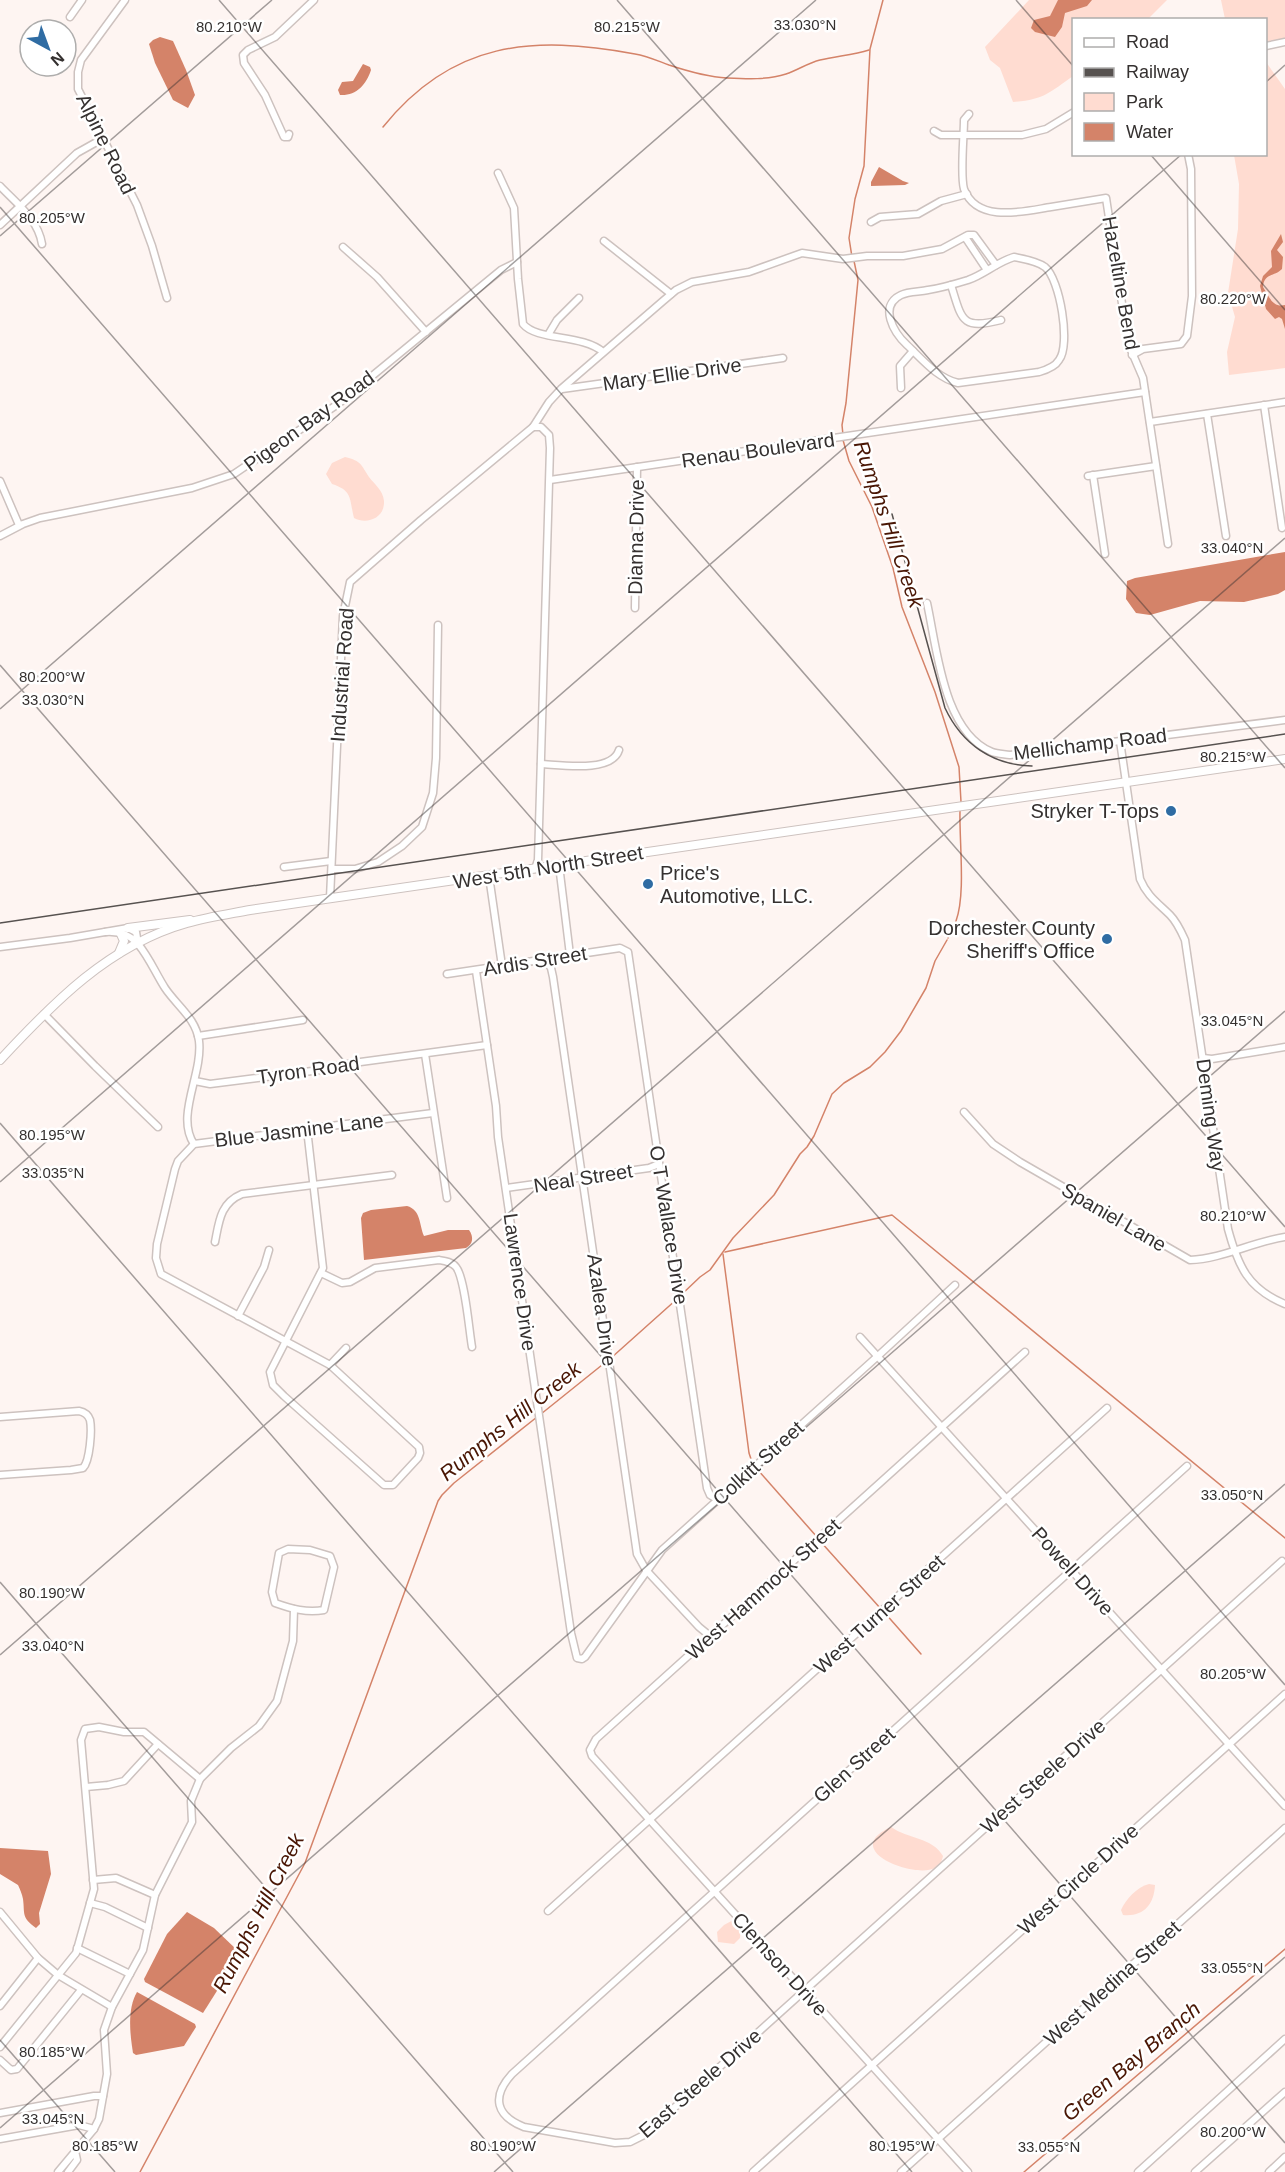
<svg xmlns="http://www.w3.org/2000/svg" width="1285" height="2172" viewBox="0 0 1285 2172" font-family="Helvetica,sans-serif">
  <rect width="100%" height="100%" fill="#fef5f2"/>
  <g fill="#ffdcd1">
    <path d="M1029,0H1167L1148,19L1074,20L1073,76C1049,93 1043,100 1013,102L1000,68L990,60L985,47Z"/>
    <polygon points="1221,0 1285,0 1285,39 1266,43 1266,20 1225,19"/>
    <polygon points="1266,62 1285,89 1285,368 1229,375 1227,352 1235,317 1228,293 1238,229 1239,184 1234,155 1266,154"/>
    <path d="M345,457C362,461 361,465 369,477C375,485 383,490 384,501C385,518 367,525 354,518C349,498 353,491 332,484L326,474L332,463Z"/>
    <path d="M891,1827C908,1839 932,1837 943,1856C942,1861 940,1865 935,1868C914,1879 839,1850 891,1827Z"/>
    <path d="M1149,1884L1155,1885C1154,1905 1143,1917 1123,1915L1121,1910C1126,1899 1137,1887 1149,1884Z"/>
    <polygon points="737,1918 741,1921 740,1938 734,1944 718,1942 717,1932 724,1925"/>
  </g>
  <g fill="#d48369">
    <polygon points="1058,0 1092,0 1087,6 1065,13 1062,27 1055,37 1035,32 1031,28 1034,20 1050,16"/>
    <polygon points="160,37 173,41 186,70 195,95 188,108 173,100 155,63 149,44 153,40"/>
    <path d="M363,64L370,67L371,70C366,85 356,96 340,95L338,90L342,82L353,81Z"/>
    <polygon points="879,167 903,181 909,183 905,185 871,186 871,182"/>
    <path d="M1281,234L1283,242L1277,250L1283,257L1282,269C1274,277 1264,273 1263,287C1269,296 1272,308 1285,305V329L1282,319L1279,317L1275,319L1266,309L1260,286L1263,276L1272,267L1271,251Z"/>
    <polygon points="1285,552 1285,590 1278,594 1244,602 1200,601 1150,615 1136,613 1126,599 1127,581 1135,578"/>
    <path d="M407,1206C421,1210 419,1224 424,1236L448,1230H469C474,1237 473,1244 466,1248L364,1260L361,1218L363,1213L371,1210Z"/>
    <path d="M0,1848L48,1851L51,1874L39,1913L40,1924L36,1928C21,1917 25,1914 23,1899C22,1894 20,1889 18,1885L0,1874Z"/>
    <polygon points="187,1912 214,1928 238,1951 239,1956 203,2013 145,1982 144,1979 167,1934"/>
    <path d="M137,1992L195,2024L196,2027L184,2046L136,2055L133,2053C130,2034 127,2009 137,1992Z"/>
  </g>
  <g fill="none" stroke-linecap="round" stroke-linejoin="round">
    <g stroke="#d48369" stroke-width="1.5">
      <path d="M383,127C452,41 532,35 635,54C647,56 658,61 669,65C687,71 709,77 727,78C747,79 768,80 786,74C798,70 808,63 820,60C836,56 853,55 869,50"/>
      <polyline points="852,257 849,238 855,199 864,166 870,49 883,0"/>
      <polyline points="843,435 842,425 846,403 858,280 854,261"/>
      <polyline points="843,440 849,461 872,507 893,568 902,607 935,692 959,767 961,802"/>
      <path d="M948,938C950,932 954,927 956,921C966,894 959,840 960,810"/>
      <polyline points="725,1252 892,1215 1285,1538"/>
      <polyline points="723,1254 749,1453 753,1465"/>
      <polyline points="680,1296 700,1277 710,1270 733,1238 774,1195 800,1154 807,1147 814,1136 832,1094 844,1083 870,1067 885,1052 901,1031 926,988 935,961 947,940"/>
      <polyline points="611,1358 677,1299"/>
      <polyline points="541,1414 607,1361"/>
      <polyline points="757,1469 817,1537"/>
      <polyline points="820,1541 881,1609"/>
      <polyline points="884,1612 921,1654"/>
      <polyline points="140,2172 305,1863 438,1501 442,1495 454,1483 537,1417"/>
      <polyline points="1024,2172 1285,1949"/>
    </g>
    <defs>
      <g id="minor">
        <polyline points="125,0 81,60 78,72 78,89 137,205 152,246 167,298"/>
        <polyline points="70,17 82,0"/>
        <polyline points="1266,46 1285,42"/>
        <path d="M969,114L964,120C964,136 960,175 964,189C977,224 1025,211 1051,207C1070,204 1088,201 1106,198L1128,343L1143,378L1168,544"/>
        <polyline points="934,131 941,135 1022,135 1046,129 1074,112"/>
        <polyline points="289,134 288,137 284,137 265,95 244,63 243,55 248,50 275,37 314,0"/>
        <path d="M498,173L514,208L518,279L523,324C537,341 582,334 603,352"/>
        <path d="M0,186C16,203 38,219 42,244"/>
        <polyline points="871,222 880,217 918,214 941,201 967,194"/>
        <polyline points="0,225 77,153 102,139"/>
        <polyline points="965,237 987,270"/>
        <polyline points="604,241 671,294"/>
        <polyline points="343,247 377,277 426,332"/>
        <path d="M1014,257C1024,259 1037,261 1045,267C1060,279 1071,345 1059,360C1055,367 1046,370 1039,372L958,383C937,378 922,359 907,345C894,333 878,306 901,295C909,291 919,292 928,290C942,288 955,284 968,280C985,274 997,262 1014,257Z"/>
        <path d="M951,285C962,320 961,330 1001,320"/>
        <polyline points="548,335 557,320 579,298"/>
        <polyline points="1132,355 1143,349 1181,344 1187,336 1192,296 1191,169 1188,154"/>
        <polyline points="901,388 900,366 913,351"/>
        <polyline points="562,389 783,358"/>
        <polyline points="1264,405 1282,528"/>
        <polyline points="1207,414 1226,536"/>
        <polyline points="1150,422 1285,402"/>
        <polyline points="533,427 549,402 561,389 663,301 676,290 692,282 749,272 802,253 843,259 867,256 903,256 942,249 968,235 974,235 996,265"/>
        <polyline points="1093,475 1105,554"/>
        <polyline points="1088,476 1156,466"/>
        <polyline points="550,480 1145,392"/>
        <polyline points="0,481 19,525"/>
        <polyline points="0,536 23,524 40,518 192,488 234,474 338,404 501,270 517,262"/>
        <path d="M927,603C937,648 943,732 992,752C997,754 1004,754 1010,755L1285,720"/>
        <polyline points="635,608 637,467"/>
        <path d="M1120,741L1140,879C1147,896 1158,903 1170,915C1177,922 1181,931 1185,940L1228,1229C1238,1266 1248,1289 1285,1304"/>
        <path d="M541,764C561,765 612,773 619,750"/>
        <polyline points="559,865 570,955"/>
        <polyline points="284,867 331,861"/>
        <polyline points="332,869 355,869 378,862 402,846 422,827 433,793 436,758 438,625"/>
        <polyline points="489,876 502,966"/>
        <polyline points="330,898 343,616 350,582 421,520 533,427 541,427 549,435 550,448 538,860 535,869"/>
        <path d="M105,932C118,931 129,934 138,944C149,957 156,974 165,988C177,1006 196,1018 199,1041C203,1074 175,1116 194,1144"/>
        <polyline points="0,947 70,938 128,928 136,932 138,944"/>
        <polyline points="545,959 551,968 553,977 637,1554 646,1570 699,1627 710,1636"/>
        <polyline points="476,971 496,1106 498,1137 571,1633 577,1658 582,1659 585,1657 662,1550 879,1355 955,1285"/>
        <polyline points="447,974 620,948 628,952 707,1488 710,1495 718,1500"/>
        <polyline points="44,1014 95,1066 158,1127"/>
        <polyline points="198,1036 303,1020"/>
        <polyline points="425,1054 447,1198"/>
        <polyline points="1203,1058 1212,1059 1285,1047"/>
        <polyline points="195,1081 210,1084 320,1070 353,1063 487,1045"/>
        <path d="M964,1112L993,1144L1020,1162L1190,1260C1222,1259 1252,1242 1285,1237"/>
        <polyline points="307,1129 323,1268 270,1372 273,1385 284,1396 384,1485 393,1485 418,1458 420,1453 419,1447 330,1365 161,1274 156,1258 157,1244 175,1169 178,1161 194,1144 295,1131 307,1129 433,1113"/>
        <polyline points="506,1188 649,1168 659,1164"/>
        <path d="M215,1242C219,1222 220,1203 242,1194L392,1175"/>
        <path d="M321,1273L342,1283L350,1282L375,1268L439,1260C445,1261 452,1262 456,1267C465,1278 469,1330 472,1347"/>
        <polyline points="238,1316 264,1267 269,1250"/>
        <polyline points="860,1337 1285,1806"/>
        <polyline points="330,1365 346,1348"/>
        <path d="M0,1417L79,1411C84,1412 88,1414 90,1420C92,1430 90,1461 83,1468L71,1470L0,1475"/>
        <path d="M1187,1466L512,2074C491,2097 496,2116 524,2127L615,2143L630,2142L644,2135L1282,1561"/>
        <path d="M288,1549L310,1550L330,1556L334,1567L324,1610C307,1613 292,1609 275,1603L272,1592L279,1553Z"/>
        <polyline points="86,1787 108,1785 124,1781 158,1744"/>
        <polyline points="93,1880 116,1878 155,1895"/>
        <polyline points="90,1903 105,1907 148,1928"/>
        <polyline points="548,1911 1107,1408"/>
        <polyline points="0,1912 38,1958 58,1975 112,2007"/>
        <polyline points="77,1948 130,1974"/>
        <polyline points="0,2006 38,1958"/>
        <polyline points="0,2047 76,1953 94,1889 81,1740 85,1729 99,1727 124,1732 144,1732 200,1779"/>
        <polyline points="0,2060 11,2070 17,2069 81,1990"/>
        <polyline points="0,2113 94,2096 103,2096"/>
        <polyline points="0,2139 79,2125 94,2129"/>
        <polyline points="58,2172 94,2129 99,2119 107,2074 104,2030 112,2007 143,1950 155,1895 192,1822 191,1801 200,1779 231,1748 259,1726 277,1701 293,1641 294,1609"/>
        <polyline points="68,2172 77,2160 75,2151"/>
        <polyline points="753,2172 1285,1694"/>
        <polyline points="901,2172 1285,1828"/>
        <polyline points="968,2172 592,1756 590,1750 596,1739 1025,1352"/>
        <polyline points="1138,2172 1285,2039"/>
        <polyline points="1195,2172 1285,2092"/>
        <polyline points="1269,2172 1285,2157"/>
      </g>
      <g id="major">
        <polyline points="128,928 190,920"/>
        <polyline points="119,953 124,941 120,932"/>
        <path d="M0,1060C53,1003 109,945 187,923C208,917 229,914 250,910L1285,759"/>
      </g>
    </defs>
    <use href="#minor" stroke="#cdc2bf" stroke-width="9"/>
    <use href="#major" stroke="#cdc2bf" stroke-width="10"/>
    <use href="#minor" stroke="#fff" stroke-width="6"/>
    <use href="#major" stroke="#fff" stroke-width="8"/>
    <g stroke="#575250" stroke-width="1.5">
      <path d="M892,514L945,708C962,744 992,765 1032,766"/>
      <polyline points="0,923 1285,734"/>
    </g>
  </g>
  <path fill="none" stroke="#353130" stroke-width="1.5" stroke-opacity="0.45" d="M219,0L1285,1227M617,0L1285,768M1016,0L1074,67M1266,82L1285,65M1150,154L1285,310M0,207L1285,1685M0,236L272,0M0,665L1285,2143M0,709L816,0M0,1123L912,2172M0,1182L1182,154M0,1582L513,2172M0,1655L1285,538M0,2040L115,2172M0,2128L1285,1011M494,2172L1285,1484M1038,2172L1285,1957"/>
  <g fill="#2f6ca3" stroke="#fff" stroke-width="2">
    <circle cx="1171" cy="811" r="6"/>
    <circle cx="648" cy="884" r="6"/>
    <circle cx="1107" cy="939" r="6"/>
  </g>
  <g text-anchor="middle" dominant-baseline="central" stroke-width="5" stroke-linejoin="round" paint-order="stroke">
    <g font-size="20" fill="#353130" stroke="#fff">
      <text transform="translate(106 144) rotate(64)">Alpine Road</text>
      <text transform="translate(1121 283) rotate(80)">Hazeltine Bend</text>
      <text transform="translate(672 374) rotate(-8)">Mary Ellie Drive</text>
      <text transform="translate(309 421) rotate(-36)">Pigeon Bay Road</text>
      <text transform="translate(758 450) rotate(-8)">Renau Boulevard</text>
      <text transform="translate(636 537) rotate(-89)">Dianna Drive</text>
      <text transform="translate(342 675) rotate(-86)">Industrial Road</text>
      <text transform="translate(1090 744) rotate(-7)">Mellichamp Road</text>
      <text transform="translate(548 867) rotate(-9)">West 5th North Street</text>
      <text transform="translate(535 961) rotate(-9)">Ardis Street</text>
      <text transform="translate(308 1070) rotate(-8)">Tyron Road</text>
      <text transform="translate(1211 1115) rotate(82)">Deming Way</text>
      <text transform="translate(299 1130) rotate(-7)">Blue Jasmine Lane</text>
      <text transform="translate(583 1178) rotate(-9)">Neal Street</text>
      <text transform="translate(1114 1217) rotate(30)">Spaniel Lane</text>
      <text transform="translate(669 1225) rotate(81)">O T Wallace Drive</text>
      <text transform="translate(520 1282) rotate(82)">Lawrence Drive</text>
      <text transform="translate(602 1310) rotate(82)">Azalea Drive</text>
      <text transform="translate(758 1463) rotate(-42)">Colkitt Street</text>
      <text transform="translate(1073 1571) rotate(48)">Powell Drive</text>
      <text transform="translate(763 1589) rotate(-42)">West Hammock Street</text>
      <text transform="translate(879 1614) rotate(-42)">West Turner Street</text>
      <text transform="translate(854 1765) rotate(-42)">Glen Street</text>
      <text transform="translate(1043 1776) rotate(-42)">West Steele Drive</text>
      <text transform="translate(1078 1879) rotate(-42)">West Circle Drive</text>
      <text transform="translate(780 1964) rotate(48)">Clemson Drive</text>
      <text transform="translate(1112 1983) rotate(-42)">West Medina Street</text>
      <text transform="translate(700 2083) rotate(-41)">East Steele Drive</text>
    </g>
    <g font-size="20" fill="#353130" stroke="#fff" text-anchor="end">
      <text x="1159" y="811">Stryker T-Tops</text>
      <text x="660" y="873" text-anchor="start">Price's<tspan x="660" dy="23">Automotive, LLC.</tspan></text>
      <text x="1095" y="928">Dorchester County<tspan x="1095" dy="23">Sheriff's Office</tspan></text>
    </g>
    <g font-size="21" font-style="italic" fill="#491604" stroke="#fff">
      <text transform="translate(889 524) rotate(71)">Rumphs Hill Creek</text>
      <text transform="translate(510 1421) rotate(-39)">Rumphs Hill Creek</text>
      <text transform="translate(258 1913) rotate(-63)">Rumphs Hill Creek</text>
      <text transform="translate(1131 2061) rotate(-40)">Green Bay Branch</text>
    </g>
  </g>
  <g font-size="15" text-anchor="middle" fill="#353130" stroke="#fff" stroke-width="5" stroke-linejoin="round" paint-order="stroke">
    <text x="805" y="30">33.030°N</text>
    <text x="229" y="32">80.210°W</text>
    <text x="627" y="32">80.215°W</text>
    <text x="52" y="223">80.205°W</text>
    <text x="1233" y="304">80.220°W</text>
    <text x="1232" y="553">33.040°N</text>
    <text x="52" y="682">80.200°W</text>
    <text x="53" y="705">33.030°N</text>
    <text x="1233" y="762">80.215°W</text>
    <text x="1232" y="1026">33.045°N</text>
    <text x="52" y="1140">80.195°W</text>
    <text x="53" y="1178">33.035°N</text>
    <text x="1233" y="1221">80.210°W</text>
    <text x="1232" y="1500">33.050°N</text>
    <text x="52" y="1598">80.190°W</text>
    <text x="53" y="1651">33.040°N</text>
    <text x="1233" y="1679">80.205°W</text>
    <text x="1232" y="1973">33.055°N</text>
    <text x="52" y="2057">80.185°W</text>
    <text x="53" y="2124">33.045°N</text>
    <text x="1233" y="2137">80.200°W</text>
    <text x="105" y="2151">80.185°W</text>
    <text x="503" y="2151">80.190°W</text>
    <text x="902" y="2151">80.195°W</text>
    <text x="1049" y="2152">33.055°N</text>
  </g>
  <rect x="1072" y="18" width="195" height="138" fill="#ffffff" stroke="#aeadac" stroke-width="1.5"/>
  <rect x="1084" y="38" width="30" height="9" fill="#ffffff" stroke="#aeadac" stroke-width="1.5"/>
  <text x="1126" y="48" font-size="18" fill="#353130">Road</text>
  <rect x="1084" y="68" width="30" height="9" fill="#575250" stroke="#aeadac" stroke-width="1.5"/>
  <text x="1126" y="78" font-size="18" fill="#353130">Railway</text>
  <rect x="1084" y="93" width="30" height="18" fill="#ffdcd1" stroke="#aeadac" stroke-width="1.5"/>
  <text x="1126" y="108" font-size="18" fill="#353130">Park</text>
  <rect x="1084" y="123" width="30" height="18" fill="#d48369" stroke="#aeadac" stroke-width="1.5"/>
  <text x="1126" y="138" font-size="18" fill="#353130">Water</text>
  <g transform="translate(48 48) rotate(139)"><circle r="28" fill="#ffffff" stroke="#aeadac" stroke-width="1.5"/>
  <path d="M0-4.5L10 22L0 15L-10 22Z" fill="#2f6ca3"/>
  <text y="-9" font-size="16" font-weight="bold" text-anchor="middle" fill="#353130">N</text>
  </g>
</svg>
